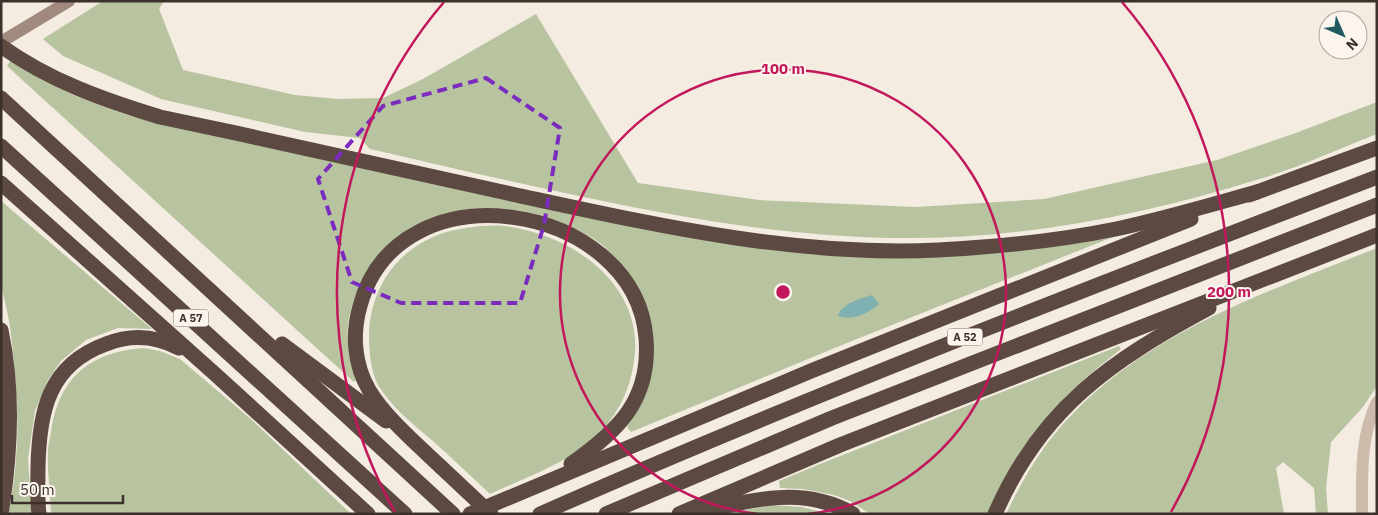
<svg xmlns="http://www.w3.org/2000/svg" width="1378" height="515" viewBox="0 0 1378 515" font-family="'IBM Plex Sans',sans-serif">
  <rect width="100%" height="100%" fill="#f4ebe1"/>
  <g fill="#b8c4a0">
    <path d="M103,1H164L159,9L183,70L295,95L337,99L383,98L423,79L536,14L638,183L759,200L916,207L1044,199L1217,160L1293,134L1377,102V134C1340,148 1303,166 1266,177C1146,215 1020,240 894,238C778,236 665,215 551,190C491,177 430,163 370,149L360,138L305,132L161,99L63,56L43,39Z"/>
    <path d="M10,61L73,95L127,115L185,129L799,252L1113,237L847,343L631,432L627,427C637,409 647,391 651,372C658,343 651,309 635,285C626,271 615,255 601,244C589,235 576,229 562,223C495,196 419,203 374,263C358,284 346,313 348,340C348,354 353,367 356,380L354,382L7,66Z"/>
    <path d="M1,201L152,329L118,328L86,340L61,361L48,380L35,411L28,459L32,514H8C22,452 18,389 10,327C8,311 2,294 1,278C0,253 1,227 1,201Z"/>
    <path d="M481,226C489,226 497,225 504,226C568,233 640,281 635,352C633,378 625,401 609,422C581,459 531,475 490,494C471,476 453,459 434,442C413,424 392,408 378,385C370,370 369,349 369,333C371,290 394,254 433,237C448,230 465,228 481,226Z"/>
    <path d="M1377,248V386L1363,407L1331,442L1326,488L1328,514H1316L1314,488L1283,462L1276,468L1284,514H1006C1019,487 1034,460 1053,436C1134,336 1262,294 1377,248Z"/>
    <path d="M1119,346L1121,349C1091,373 1061,397 1039,428C1020,455 1005,486 988,514H870L850,501L834,495L803,489L780,488L779,481L820,464Z"/>
    <path d="M143,348L160,351L180,359L252,420L351,514H51C50,492 47,470 48,448C49,441 51,433 52,425C62,374 93,352 143,348Z"/>
    <polygon points="772,505 801,507 831,514 725,514"/>
  </g>
  <path fill="#7fb0b2" d="M872,295L879,304C867,314 853,321 838,316C842,303 860,299 872,295Z"/>
  <g fill="none" stroke-linecap="round" stroke-linejoin="round">
    <path stroke="#cdbbac" stroke-width="12" d="M1362,514C1362,475 1360,437 1377,402"/>
    <polyline stroke="#a18a7d" stroke-width="12" points="1,42 69,1"/>
    <g stroke="#5c4a42" stroke-width="15">
      <path d="M1,46C50,81 104,100 160,117C279,142 398,168 516,195C655,225 795,257 938,250C997,247 1057,241 1116,229C1163,219 1210,205 1257,192"/>
      <polyline points="1,98 453,514"/>
      <polyline points="1,146 405,514"/>
      <polyline points="1,183 215,374 368,514"/>
      <polyline points="1249,195 1377,148"/>
      <path d="M1,330C14,391 11,453 1,514"/>
      <polyline points="282,344 386,421"/>
      <path d="M441,467C418,445 385,417 369,390C354,364 352,334 360,306C398,163 635,202 646,338C651,400 618,431 571,464"/>
      <path d="M703,512C753,499 805,486 853,514"/>
      <path d="M39,514C37,499 38,483 38,468C39,412 48,365 106,344C131,334 156,336 179,348"/>
      <polyline points="470,514 811,371 1191,219"/>
      <path d="M540,514C815,393 1096,285 1377,177"/>
      <polyline points="606,514 832,418 1377,205"/>
      <polyline points="679,514 840,445 1377,235"/>
      <path d="M995,514C1041,408 1111,361 1209,308"/>
    </g>
    <polyline stroke="#5c4a42" stroke-width="15" points="441,467 491,514"/>
  </g>
  <path fill="none" stroke="#7b2cbf" stroke-width="4" stroke-dasharray="10 6" stroke-linejoin="round" d="M486,78L560,128L544,225L520,303H401L352,282L318,179L383,106Z"/>
  <g fill="none" stroke="#c2185b" stroke-width="2.5">
    <path d="M758 514A223 223 0 1 1 808 514"/>
    <path d="M395 512A446 446 0 0 1 444 2M1122 2A446 446 0 0 1 1171 512"/>
  </g>
  <g text-anchor="middle" dominant-baseline="central" stroke-width="4" stroke-linejoin="round" paint-order="stroke">
    <g fill="#fbf5ee" stroke="#756b66" stroke-width="1">
      <rect x="173.5" y="309.5" width="35" height="17" rx="4"/>
      <rect x="947.5" y="328.5" width="35" height="17" rx="4"/>
    </g>
    <g font-size="11" font-weight="bold" fill="#3b302b">
      <text x="191" y="318">A 57</text>
      <text x="965" y="337">A 52</text>
    </g>
  </g>
  <circle cx="783" cy="292" r="8" fill="#c2185b" stroke="#fbf5ee" stroke-width="2.5"/>
  <g font-size="15" text-anchor="middle" font-weight="bold" fill="#c2185b" stroke="#fbf5ee" stroke-width="4" stroke-linejoin="round" paint-order="stroke">
    <text x="783" y="74">100 m</text>
    <text x="1229" y="297">200 m</text>
  </g>
  <rect width="1378" height="515" fill="none" stroke="#3b302b" stroke-width="5"/>
  <g transform="translate(1343 35) rotate(135)"><circle r="24" fill="#fbf5ee" stroke="#aea6a0"/>
  <path d="M0-4L9 19L0 12L-9 19Z" fill="#1f5a5e"/>
  <text y="-8" font-size="14" font-weight="bold" text-anchor="middle" fill="#3b302b">N</text>
  </g>
  <path d="M12 495v8h111v-8" fill="none" stroke="#3b302b" stroke-width="2.5"/>
  <text x="20" y="495" font-size="15" fill="#3b302b" stroke="#fbf5ee" stroke-width="4" paint-order="stroke">50 m</text>
</svg>
